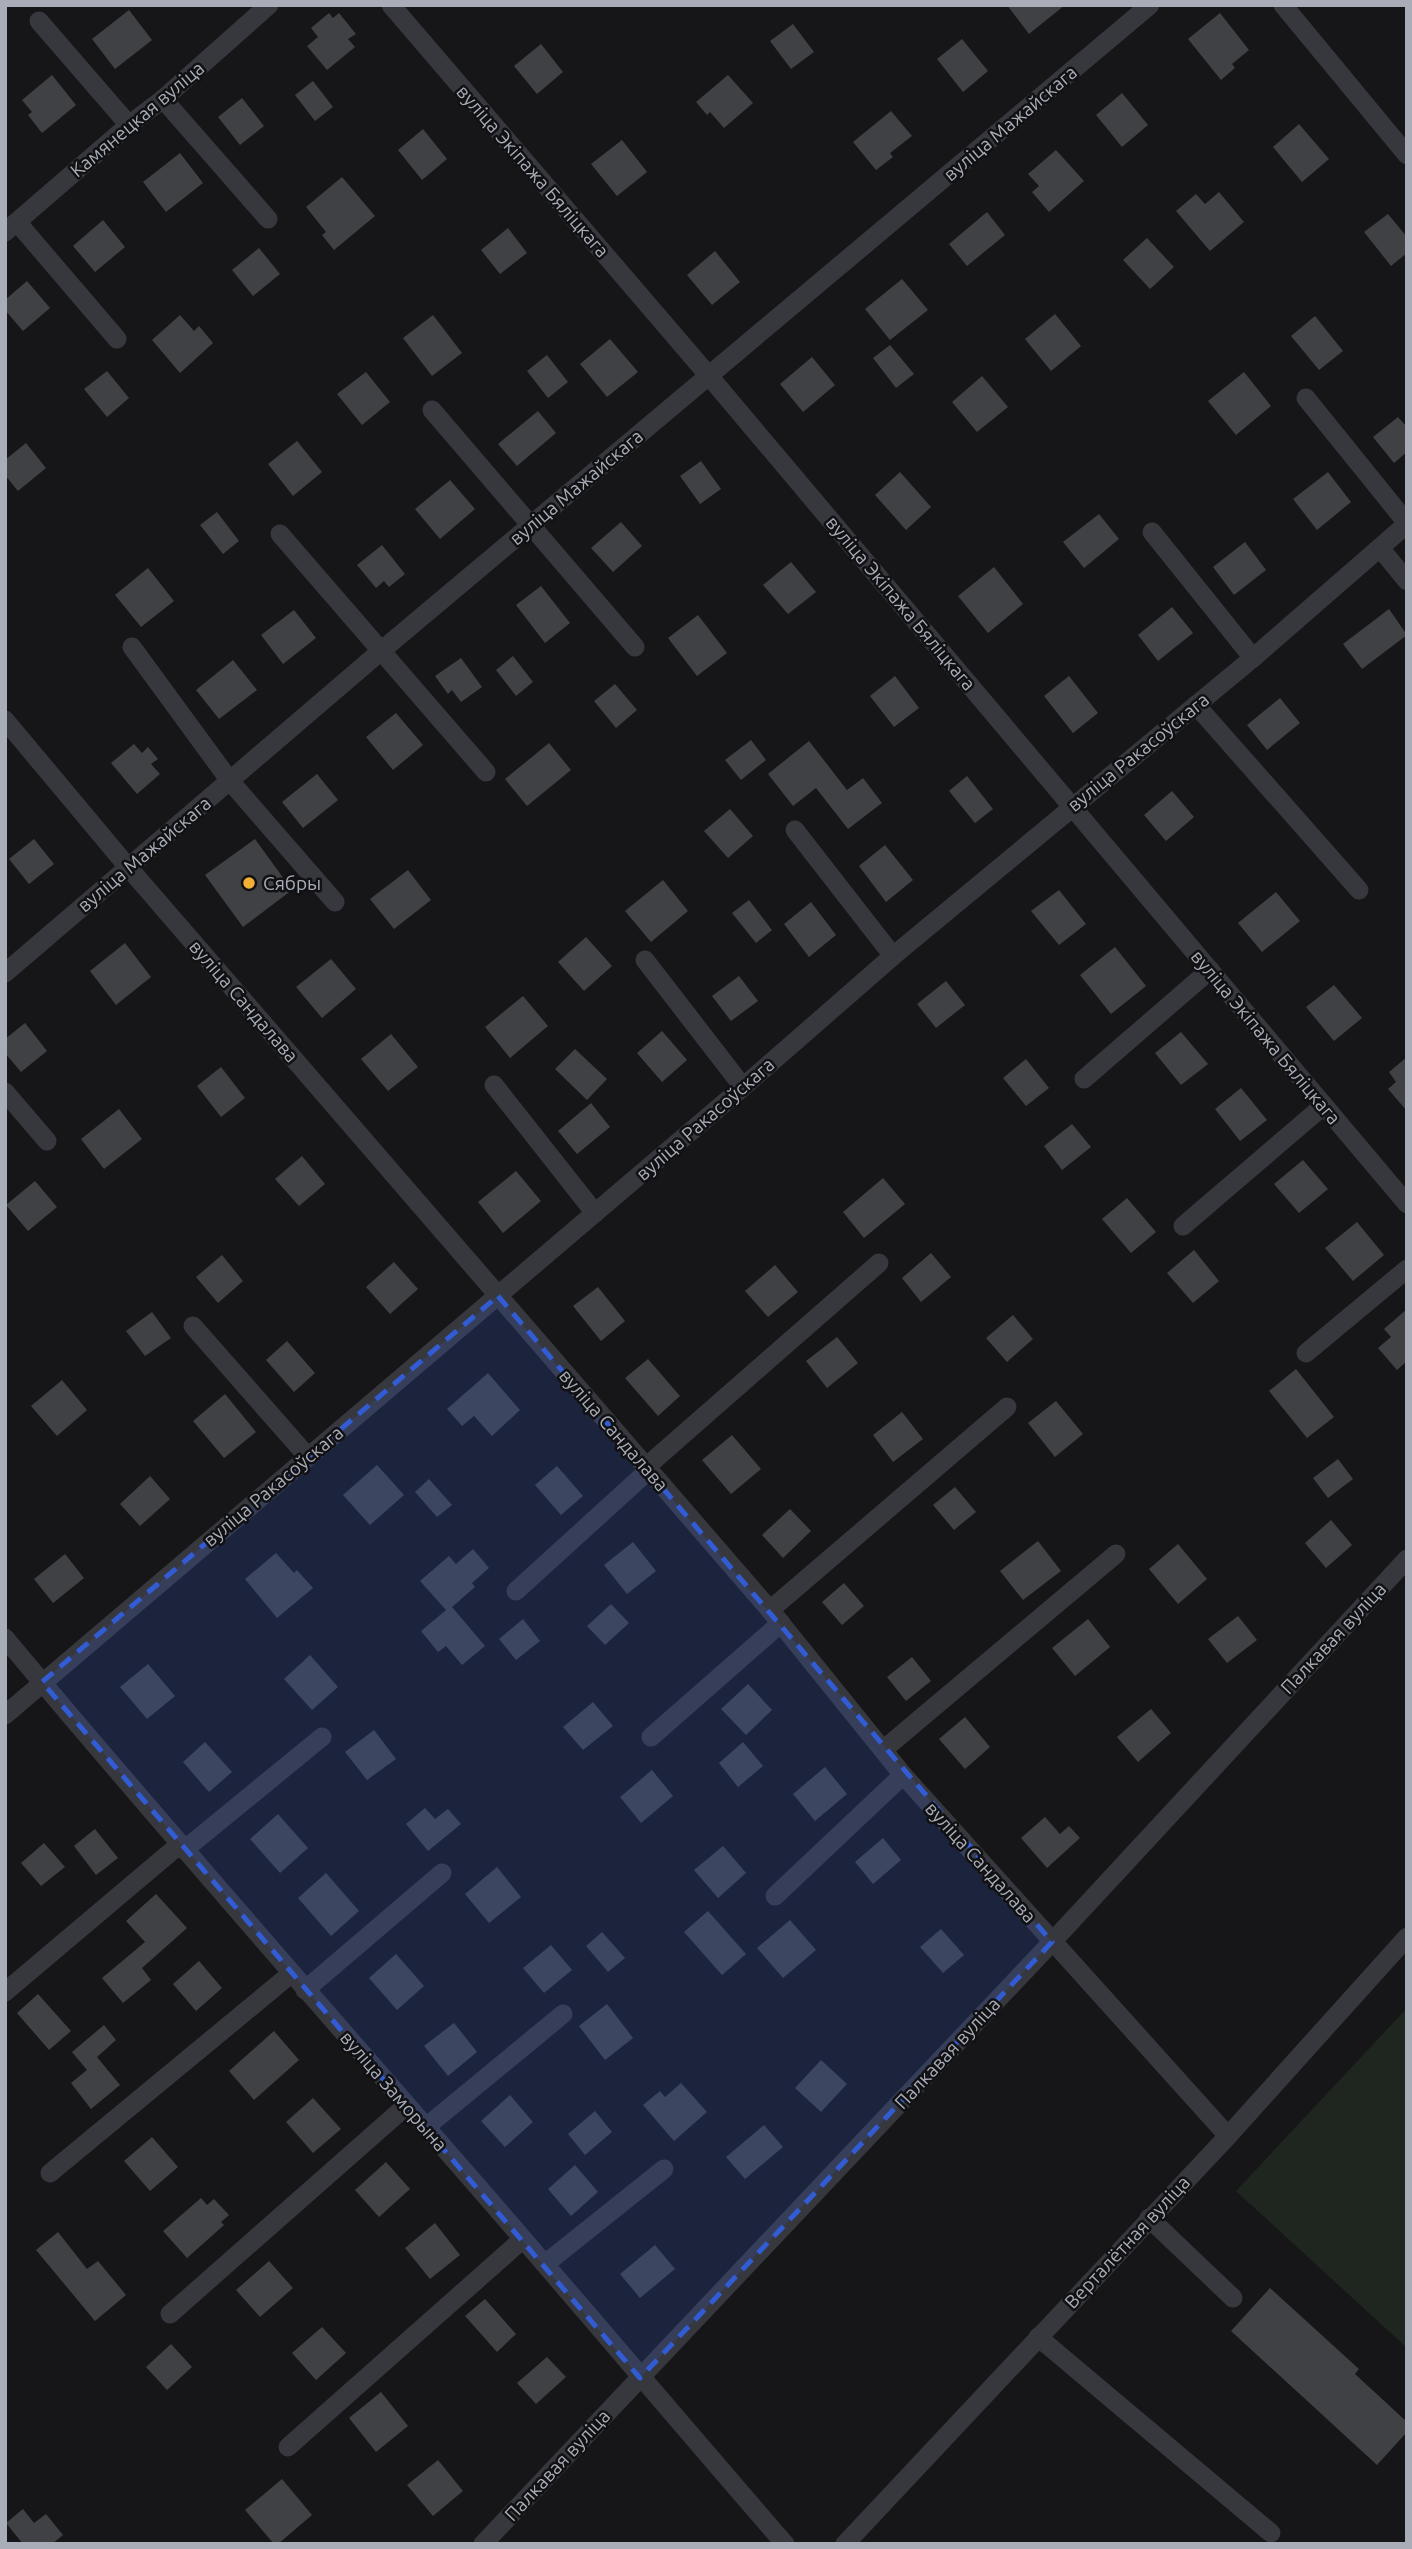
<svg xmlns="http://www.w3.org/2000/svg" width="1412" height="2549" viewBox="0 0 1412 2549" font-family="Ubuntu,sans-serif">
  <rect width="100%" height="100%" fill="#161618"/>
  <polygon fill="#1e261f" points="1407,2008 1407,2348 1236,2191"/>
  <g fill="#404145">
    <polygon points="1007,5 1065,5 1029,34"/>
    <polygon points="129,10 152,40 115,69 92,39"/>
    <polygon points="329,13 333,18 339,13 356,34 348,39 355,47 327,70 307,46 318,37 311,28"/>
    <polygon points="1220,13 1249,50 1232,64 1235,68 1221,80 1188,39"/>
    <polygon points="793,24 814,52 791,69 770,41"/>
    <polygon points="962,39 988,71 963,92 937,59"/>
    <polygon points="541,44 563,72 537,94 514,66"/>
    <polygon points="52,75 76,105 42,133 28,115 32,112 22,100"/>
    <polygon points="728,75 753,103 724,128 710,112 707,115 696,102"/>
    <polygon points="313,81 333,107 315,121 295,95"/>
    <polygon points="1122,93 1148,125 1122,147 1096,115"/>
    <polygon points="242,98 264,126 240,145 218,117"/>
    <polygon points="891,111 912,136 890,153 893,157 876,170 853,142"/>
    <polygon points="1299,124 1329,159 1302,182 1273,147"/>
    <polygon points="423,129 447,159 422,180 398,150"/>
    <polygon points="622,140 647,172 617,196 591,164"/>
    <polygon points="1056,150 1084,181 1049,212 1032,192 1039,186 1028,174"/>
    <polygon points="180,153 203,183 166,212 143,182"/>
    <polygon points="342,177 375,216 334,250 322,235 326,232 306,207"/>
    <polygon points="1219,192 1244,222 1210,251 1176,211 1196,194 1205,204"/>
    <polygon points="987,212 1005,235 967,266 949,244"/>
    <polygon points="1388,214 1407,237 1407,253 1391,266 1364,232"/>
    <polygon points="103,220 125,247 95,272 73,246"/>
    <polygon points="508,228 527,253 500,274 481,250"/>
    <polygon points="1147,238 1174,267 1150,289 1123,260"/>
    <polygon points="259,248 280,274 253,296 232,270"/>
    <polygon points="715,251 740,282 712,305 687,275"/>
    <polygon points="902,279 928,310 890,340 865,309"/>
    <polygon points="27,281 50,308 23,331 5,310 5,300"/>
    <polygon points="1055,314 1081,346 1051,371 1025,339"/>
    <polygon points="180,315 194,331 199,326 213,343 180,373 152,340"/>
    <polygon points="433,315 462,353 432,376 403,338"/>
    <polygon points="1315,316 1343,351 1319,370 1291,336"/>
    <polygon points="610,339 638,372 607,397 580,364"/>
    <polygon points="890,345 914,374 896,388 873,358"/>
    <polygon points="547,355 568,382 548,398 527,371"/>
    <polygon points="812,357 835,385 803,412 780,384"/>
    <polygon points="107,371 129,398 107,417 84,389"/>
    <polygon points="366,372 390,402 362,425 337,394"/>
    <polygon points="1244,372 1271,406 1236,435 1208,401"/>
    <polygon points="982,376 1008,407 977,432 952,402"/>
    <polygon points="538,411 556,433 517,466 498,444"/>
    <polygon points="1398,417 1407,427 1407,452 1394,463 1373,437"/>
    <polygon points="297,441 322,472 293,496 268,464"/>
    <polygon points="26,443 46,468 18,491 5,475 5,460"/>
    <polygon points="701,461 721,489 700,504 680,476"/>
    <polygon points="900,472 931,507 906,530 875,495"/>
    <polygon points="1328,472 1351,502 1317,530 1293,499"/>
    <polygon points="450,480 475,509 440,539 415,509"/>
    <polygon points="217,512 239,541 223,554 200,525"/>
    <polygon points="1099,514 1119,539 1084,568 1063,542"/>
    <polygon points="621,522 642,546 613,572 591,548"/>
    <polygon points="1245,542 1266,570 1234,595 1213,567"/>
    <polygon points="382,545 405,574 389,587 384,581 376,588 357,565"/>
    <polygon points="791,562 816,592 788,614 763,585"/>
    <polygon points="994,567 1023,604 988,633 958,596"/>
    <polygon points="148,568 174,601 141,627 115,595"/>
    <polygon points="541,586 570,623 545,643 516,605"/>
    <polygon points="1172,607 1193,633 1158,661 1138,635"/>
    <polygon points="1389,609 1407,635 1362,669 1343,644"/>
    <polygon points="294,610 316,638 283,664 261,635"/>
    <polygon points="698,615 727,653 697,676 668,638"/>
    <polygon points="513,656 533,682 516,696 496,670"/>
    <polygon points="461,658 482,687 461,702 452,690 448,694 435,676"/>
    <polygon points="233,660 257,690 219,719 196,690"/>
    <polygon points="895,676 919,708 894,727 870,696"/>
    <polygon points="1069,676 1098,713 1073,733 1044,696"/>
    <polygon points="615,684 637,710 616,728 594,701"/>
    <polygon points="1280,698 1300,723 1267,750 1247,725"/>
    <polygon points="396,713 423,745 393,770 366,737"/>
    <polygon points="751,740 766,760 741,780 725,760"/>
    <polygon points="809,741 847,790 863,778 882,803 848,829 816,788 793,806 768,774"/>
    <polygon points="549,743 571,770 527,806 505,779"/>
    <polygon points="134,744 142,753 148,747 158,759 151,764 160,774 137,794 111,763"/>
    <polygon points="317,774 338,800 303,828 282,802"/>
    <polygon points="967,776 993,809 975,823 949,791"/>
    <polygon points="1172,791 1194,817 1166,841 1144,815"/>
    <polygon points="730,809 753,836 728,858 704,831"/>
    <polygon points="34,839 54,864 29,884 9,859"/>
    <polygon points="255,839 292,890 243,927 205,875"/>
    <polygon points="885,845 913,880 886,902 859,866"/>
    <polygon points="408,870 431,900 394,929 370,899"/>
    <polygon points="663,880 688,911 651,942 625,911"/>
    <polygon points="1059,890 1086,924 1059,945 1031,911"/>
    <polygon points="1276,892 1300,921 1262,952 1238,923"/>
    <polygon points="749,900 772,930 756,943 732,913"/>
    <polygon points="811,902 836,935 809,957 784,924"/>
    <polygon points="586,937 612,966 584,991 558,962"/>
    <polygon points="125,943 151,977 116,1005 90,971"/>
    <polygon points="1115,947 1146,986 1111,1014 1080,975"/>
    <polygon points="331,959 356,989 322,1018 296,987"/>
    <polygon points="739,976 758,1001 731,1021 712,996"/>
    <polygon points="946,981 965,1005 936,1028 917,1004"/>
    <polygon points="1334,985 1362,1018 1334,1041 1306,1007"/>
    <polygon points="523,996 548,1026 510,1058 485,1027"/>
    <polygon points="25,1023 47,1051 21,1072 5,1053 5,1039"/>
    <polygon points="662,1031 687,1060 662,1082 637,1053"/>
    <polygon points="1181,1032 1208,1064 1181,1085 1155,1053"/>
    <polygon points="391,1034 418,1067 388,1091 361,1059"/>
    <polygon points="575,1049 607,1079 587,1100 555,1069"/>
    <polygon points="1407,1057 1407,1111 1388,1089 1396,1082 1389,1072"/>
    <polygon points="1026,1059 1049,1088 1026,1106 1003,1078"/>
    <polygon points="221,1067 245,1098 221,1117 197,1086"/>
    <polygon points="1241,1088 1267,1120 1240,1141 1215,1109"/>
    <polygon points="591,1103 610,1127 577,1154 558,1131"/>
    <polygon points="119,1109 142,1139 104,1169 81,1139"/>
    <polygon points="1072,1124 1091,1147 1062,1170 1044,1146"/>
    <polygon points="302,1156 325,1184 299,1206 275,1179"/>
    <polygon points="1303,1160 1328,1189 1299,1213 1274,1184"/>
    <polygon points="516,1171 541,1201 503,1233 478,1202"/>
    <polygon points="883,1178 905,1204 864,1238 843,1212"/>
    <polygon points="35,1181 57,1207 28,1231 6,1205"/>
    <polygon points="1127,1198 1156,1232 1131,1253 1102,1219"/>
    <polygon points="1357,1222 1384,1255 1353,1281 1325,1248"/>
    <polygon points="1194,1250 1219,1281 1193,1303 1167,1273"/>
    <polygon points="931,1253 951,1277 921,1302 902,1278"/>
    <polygon points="222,1255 243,1281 218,1303 196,1277"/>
    <polygon points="394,1262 418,1289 390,1314 366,1287"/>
    <polygon points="775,1265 798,1292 768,1317 745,1291"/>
    <polygon points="598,1287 625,1321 601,1341 573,1306"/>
    <polygon points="1407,1309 1407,1361 1397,1370 1378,1348 1391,1337 1384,1329"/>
    <polygon points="152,1312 171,1338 145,1356 126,1331"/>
    <polygon points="1013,1315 1033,1339 1007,1362 986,1338"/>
    <polygon points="837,1337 858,1363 827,1388 806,1361"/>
    <polygon points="287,1341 315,1373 294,1392 266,1360"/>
    <polygon points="648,1359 680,1396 658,1416 625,1378"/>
    <polygon points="1296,1369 1334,1417 1307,1438 1269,1391"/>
    <polygon points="488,1373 520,1410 492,1436 474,1416 462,1426 447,1409"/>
    <polygon points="62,1380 87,1410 57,1436 31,1406"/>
    <polygon points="225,1394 256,1432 224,1458 193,1421"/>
    <polygon points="1056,1401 1083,1434 1055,1457 1028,1423"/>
    <polygon points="902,1412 923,1439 893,1462 873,1435"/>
    <polygon points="732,1435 761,1469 731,1494 702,1460"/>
    <polygon points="1338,1459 1353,1479 1328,1498 1313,1478"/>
    <polygon points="377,1465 404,1495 370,1525 343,1495"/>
    <polygon points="557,1466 583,1496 561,1515 535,1485"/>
    <polygon points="150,1476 170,1499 140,1526 120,1504"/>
    <polygon points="429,1479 452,1505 437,1517 415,1492"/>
    <polygon points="955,1487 976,1512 954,1530 933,1505"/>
    <polygon points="790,1509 811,1531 783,1558 762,1535"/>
    <polygon points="1331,1520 1352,1545 1326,1568 1305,1543"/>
    <polygon points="1038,1541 1061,1571 1023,1600 1000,1571"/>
    <polygon points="633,1542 656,1571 627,1594 604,1565"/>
    <polygon points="1178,1544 1207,1579 1178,1604 1149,1569"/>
    <polygon points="473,1549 489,1568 472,1583 475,1587 452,1607 485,1646 462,1665 446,1646 438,1652 421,1631 446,1610 420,1581 449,1556 456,1564"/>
    <polygon points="276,1553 294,1573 297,1570 313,1588 277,1618 245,1579"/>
    <polygon points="65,1554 84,1578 53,1603 34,1579"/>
    <polygon points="844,1583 864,1606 842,1625 822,1602"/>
    <polygon points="611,1604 629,1623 605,1645 587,1626"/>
    <polygon points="1238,1616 1257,1640 1227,1663 1208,1639"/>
    <polygon points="523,1619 540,1641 516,1660 499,1639"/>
    <polygon points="1088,1619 1110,1647 1075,1676 1052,1648"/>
    <polygon points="310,1655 338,1687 312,1710 284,1679"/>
    <polygon points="912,1657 931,1681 906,1701 887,1677"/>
    <polygon points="148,1664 175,1696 147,1719 120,1687"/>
    <polygon points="748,1684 772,1710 746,1735 721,1709"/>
    <polygon points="593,1702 613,1726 583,1750 563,1727"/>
    <polygon points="1151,1709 1171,1733 1138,1762 1117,1737"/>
    <polygon points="965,1717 990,1747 965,1769 939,1739"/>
    <polygon points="374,1730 396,1759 367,1780 345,1752"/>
    <polygon points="205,1742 232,1772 209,1792 183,1762"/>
    <polygon points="743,1742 763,1766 738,1787 719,1763"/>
    <polygon points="825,1767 847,1794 815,1821 793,1794"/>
    <polygon points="652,1770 673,1796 641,1823 620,1797"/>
    <polygon points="425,1808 435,1819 448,1809 461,1824 428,1851 406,1824"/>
    <polygon points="278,1814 308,1848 280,1873 250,1839"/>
    <polygon points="1045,1817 1060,1834 1069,1826 1080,1838 1047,1868 1021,1838"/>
    <polygon points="95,1829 118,1858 96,1875 74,1846"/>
    <polygon points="883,1838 901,1860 873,1884 855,1862"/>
    <polygon points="44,1843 65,1867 41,1886 21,1863"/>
    <polygon points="723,1846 746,1873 718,1898 694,1870"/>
    <polygon points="497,1867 521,1897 489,1923 465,1894"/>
    <polygon points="326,1873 359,1911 331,1936 298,1898"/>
    <polygon points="156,1894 187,1928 142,1968 151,1980 123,2003 102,1978 145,1942 126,1921"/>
    <polygon points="708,1911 746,1954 722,1975 684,1932"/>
    <polygon points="790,1920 816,1950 783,1978 757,1948"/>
    <polygon points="941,1929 964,1955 943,1973 920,1947"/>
    <polygon points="602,1932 625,1958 608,1972 586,1946"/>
    <polygon points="551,1945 572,1970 544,1993 523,1968"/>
    <polygon points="396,1954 424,1986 397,2010 369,1978"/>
    <polygon points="199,1961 222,1988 196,2011 173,1984"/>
    <polygon points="38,1994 71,2031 49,2050 17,2013"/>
    <polygon points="607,2004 633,2038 605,2060 579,2026"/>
    <polygon points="454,2023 477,2052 448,2076 424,2046"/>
    <polygon points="104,2025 116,2040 97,2057 120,2085 91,2109 71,2083 87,2070 72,2052"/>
    <polygon points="274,2031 299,2060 254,2100 229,2071"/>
    <polygon points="821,2060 847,2084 821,2112 795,2088"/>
    <polygon points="681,2083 707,2112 674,2141 643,2105 660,2091 665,2097"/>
    <polygon points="510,2095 533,2122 505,2147 481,2121"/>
    <polygon points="313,2098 341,2129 313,2153 286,2122"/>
    <polygon points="595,2111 612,2132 585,2155 568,2134"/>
    <polygon points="764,2125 783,2147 745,2179 726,2157"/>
    <polygon points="152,2137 178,2167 150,2191 124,2161"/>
    <polygon points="386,2162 410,2189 379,2217 355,2190"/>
    <polygon points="575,2165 598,2192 571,2216 548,2189"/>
    <polygon points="201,2198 207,2205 214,2199 229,2215 221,2222 224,2225 187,2258 163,2231"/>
    <polygon points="435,2223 460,2255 430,2279 405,2248"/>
    <polygon points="58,2232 87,2269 98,2261 126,2295 95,2321 36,2250"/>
    <polygon points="655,2245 675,2269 640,2298 620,2274"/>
    <polygon points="269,2261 293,2288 260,2317 236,2290"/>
    <polygon points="1270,2288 1359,2369 1355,2374 1407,2422 1407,2432 1377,2465 1231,2331"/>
    <polygon points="485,2299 516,2334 497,2352 465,2316"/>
    <polygon points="322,2327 346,2353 316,2380 292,2353"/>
    <polygon points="171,2344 192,2367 167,2390 146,2367"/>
    <polygon points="547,2357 566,2377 536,2404 517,2383"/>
    <polygon points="381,2392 408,2426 376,2452 349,2418"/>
    <polygon points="438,2460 463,2491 433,2516 407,2485"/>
    <polygon points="282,2479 312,2515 278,2544 274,2544 245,2510"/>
    <polygon points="23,2509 34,2523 46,2514 63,2535 52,2544 23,2544 6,2523"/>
  </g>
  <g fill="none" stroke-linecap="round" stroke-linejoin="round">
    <g stroke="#37383d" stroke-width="19">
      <polyline points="391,5 709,376 1407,1204"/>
      <polyline points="1283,5 1407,155"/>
      <polyline points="39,21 129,125"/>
      <polyline points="163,99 268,219"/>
      <polyline points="17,222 117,339"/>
      <polyline points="5,232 129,125 163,99 269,5"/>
      <polyline points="1306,398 1407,523"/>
      <polyline points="432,410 635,647"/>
      <polyline points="1152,532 1253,658"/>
      <polyline points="280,534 486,772"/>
      <polyline points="1380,548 1407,581"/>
      <polyline points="132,647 230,781 335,902"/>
      <polyline points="1196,705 1359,890"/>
      <polyline points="5,720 128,867 770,1610 903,1775 1228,2136"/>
      <polyline points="795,830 893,956"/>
      <polyline points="645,960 743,1087"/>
      <polyline points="5,973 381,651 1150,5"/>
      <polyline points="1084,1079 1210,970"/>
      <polyline points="494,1085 595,1213"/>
      <polyline points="5,1092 47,1141"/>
      <polyline points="1183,1226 1323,1106"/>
      <polyline points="193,1326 308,1457"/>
      <polyline points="1306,1353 1407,1269"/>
      <polyline points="646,1467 879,1263"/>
      <polyline points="516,1591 649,1470"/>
      <polyline points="770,1610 1007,1407"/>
      <path d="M5,1638C151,1813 302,1984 452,2157C564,2285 673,2415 785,2544"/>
      <polyline points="5,1715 743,1087 893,956 1253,658 1407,524"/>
      <polyline points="651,1737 781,1623"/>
      <polyline points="883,1750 1116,1554"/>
      <polyline points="184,1850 322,1737"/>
      <polyline points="775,1896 903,1775"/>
      <polyline points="305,1990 442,1873"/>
      <polyline points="5,1992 179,1845"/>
      <polyline points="426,2127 563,2014"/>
      <polyline points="50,2173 292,1973"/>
      <polyline points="1149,2218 1233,2298"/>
      <polyline points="545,2264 664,2169"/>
      <polyline points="170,2314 406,2106"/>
      <polyline points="1038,2337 1271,2533"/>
      <polyline points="288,2447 523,2239"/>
      <polyline points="483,2544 1052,1942 1407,1559"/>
      <polyline points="845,2544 1228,2136 1407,1937"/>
    </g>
  </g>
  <path fill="#325cd3" fill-opacity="0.2" stroke="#325cd3" stroke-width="5" stroke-dasharray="14 9" stroke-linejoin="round" d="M498,1296L1052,1942L640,2378L42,1682Z"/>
  <circle fill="#f2b134" stroke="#111113" stroke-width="2.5" cx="249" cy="883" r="7"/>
  <g text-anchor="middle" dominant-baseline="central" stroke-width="5" stroke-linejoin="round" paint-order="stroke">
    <g font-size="19" fill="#a8adb8" stroke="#111113">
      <text transform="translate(137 119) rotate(-40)">Камянецкая вуліца</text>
      <text transform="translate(1010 123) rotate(-40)">вуліца Мажайскага</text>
      <text transform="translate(533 171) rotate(49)">вуліца Экіпажа Бяліцкага</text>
      <text transform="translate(576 487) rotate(-40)">вуліца Мажайскага</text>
      <text transform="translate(901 603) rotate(50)">вуліца Экіпажа Бяліцкага</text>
      <text transform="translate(1138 752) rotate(-39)">вуліца Ракасоўскага</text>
      <text transform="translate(144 854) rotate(-40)">вуліца Мажайскага</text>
      <text transform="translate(244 1001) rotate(49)">вуліца Сандалава</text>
      <text transform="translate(1266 1037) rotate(50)">вуліца Экіпажа Бяліцкага</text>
      <text transform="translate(705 1119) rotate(-41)">вуліца Ракасоўскага</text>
      <text transform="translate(614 1430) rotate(49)">вуліца Сандалава</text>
      <text transform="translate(273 1486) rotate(-40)">вуліца Ракасоўскага</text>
      <text transform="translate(1333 1638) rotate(-47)">Палкавая вуліца</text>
      <text transform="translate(981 1862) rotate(48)">вуліца Сандалава</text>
      <text transform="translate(947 2053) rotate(-47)">Палкавая вуліца</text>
      <text transform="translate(394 2091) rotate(49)">вуліца Заморына</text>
      <text transform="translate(1127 2242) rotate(-47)">Верталётная вуліца</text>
      <text transform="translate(557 2465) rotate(-47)">Палкавая вуліца</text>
    </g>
    <g font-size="19" fill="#a8adb8" stroke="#111113" text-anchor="start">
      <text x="263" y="883">Сябры</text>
    </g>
  </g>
  <rect width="1412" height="2549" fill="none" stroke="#a8adb8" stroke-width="14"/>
</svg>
